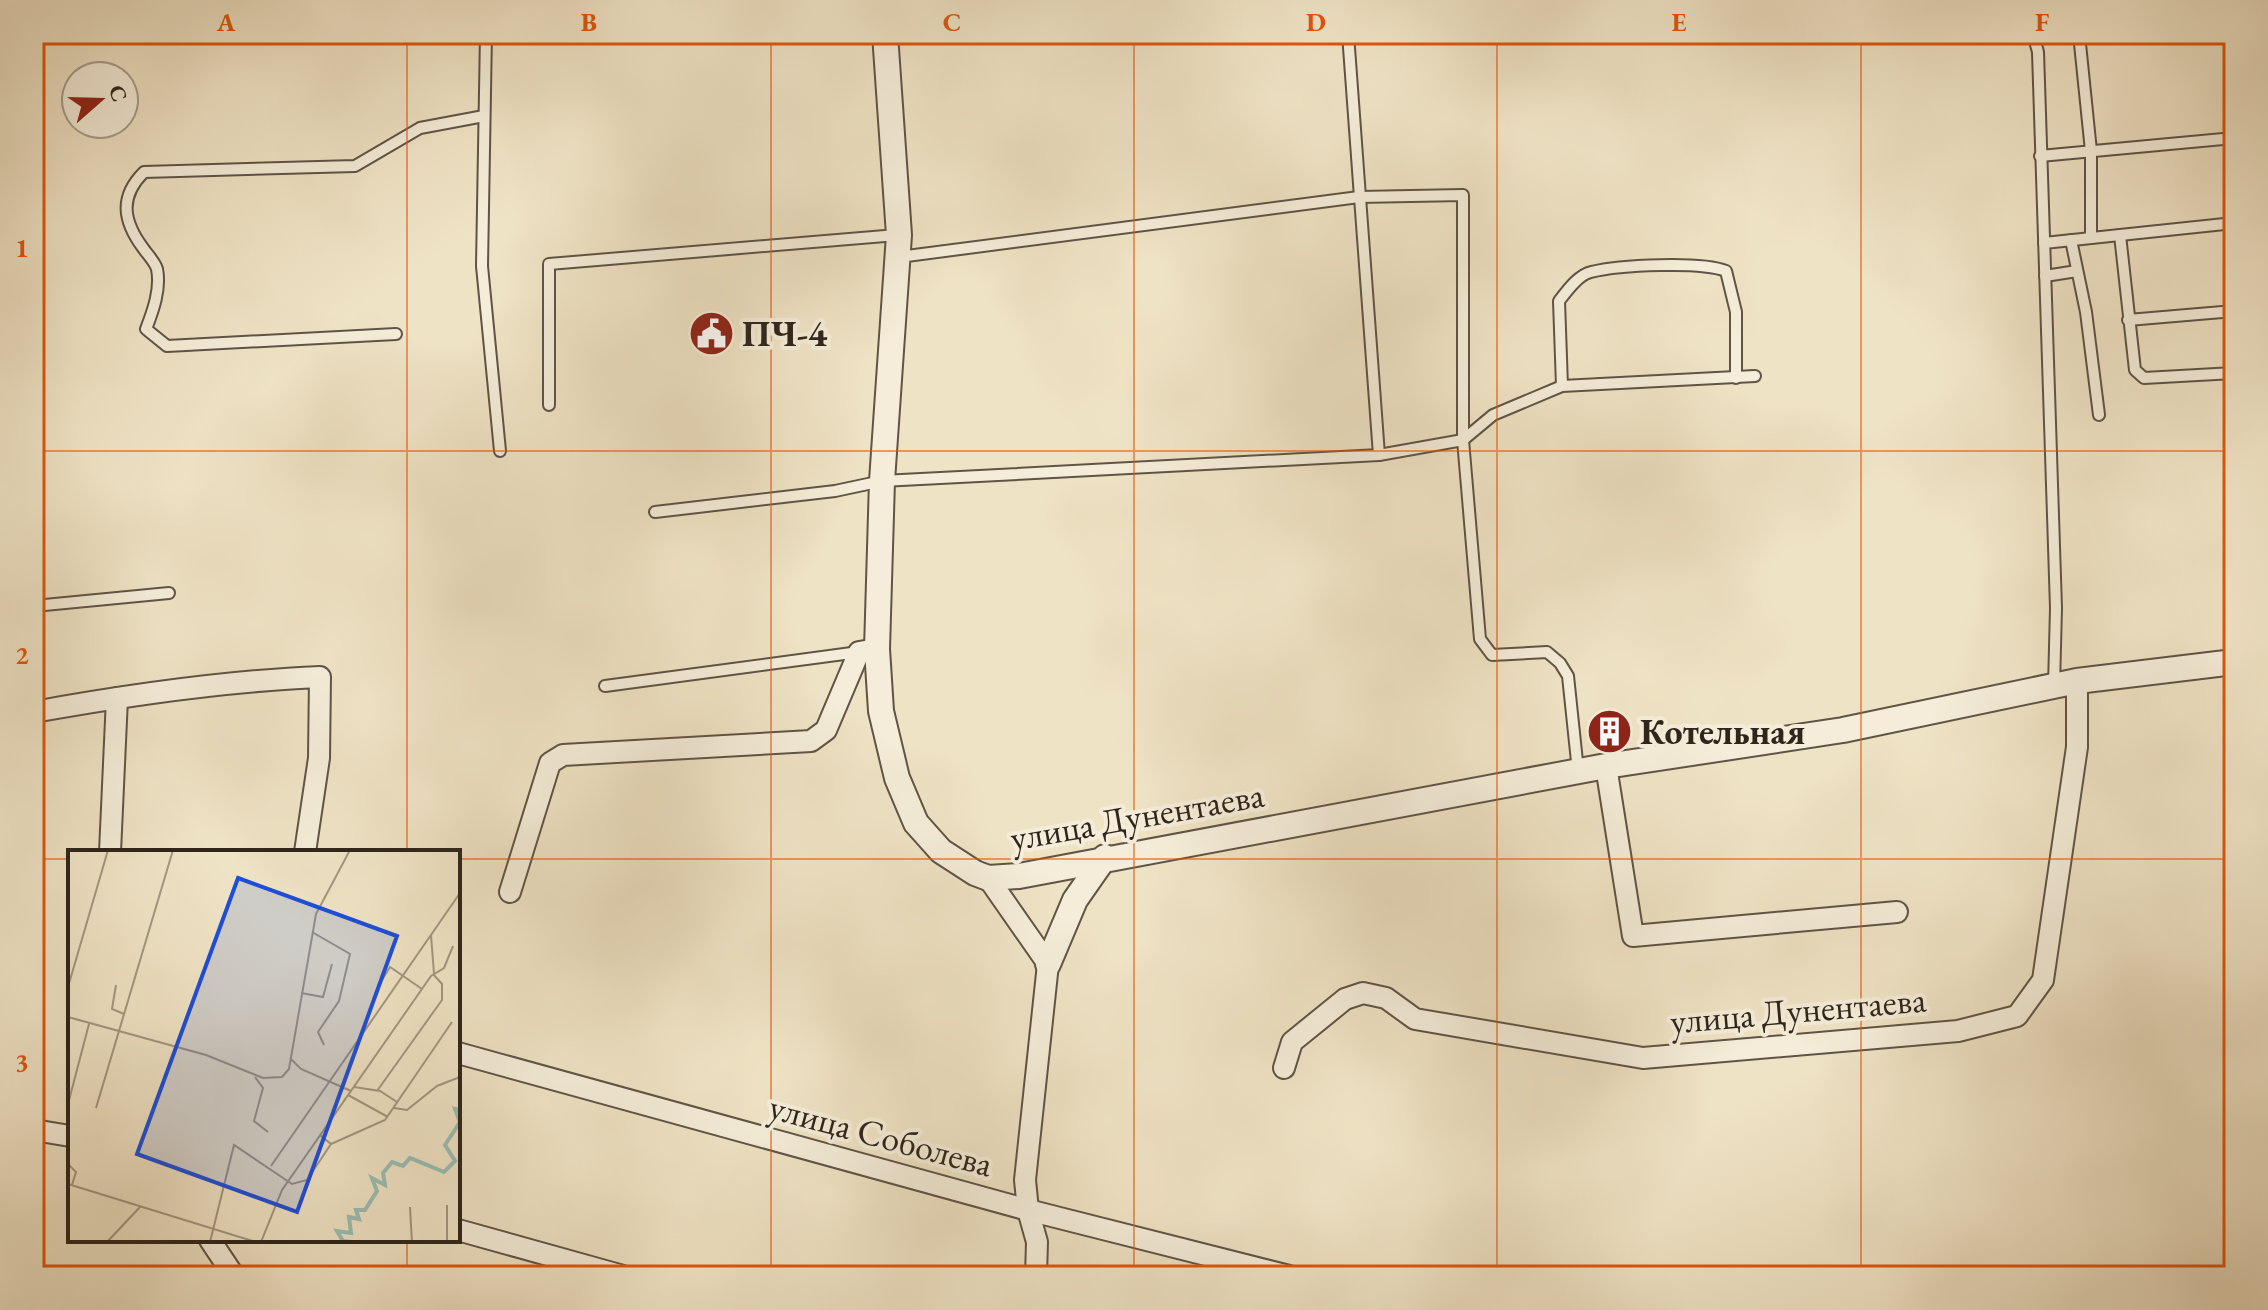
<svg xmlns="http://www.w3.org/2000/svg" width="2268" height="1310" viewBox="0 0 2268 1310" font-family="'EB Garamond',serif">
  <rect width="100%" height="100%" fill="#efe3c5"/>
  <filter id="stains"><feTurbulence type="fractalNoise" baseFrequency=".0025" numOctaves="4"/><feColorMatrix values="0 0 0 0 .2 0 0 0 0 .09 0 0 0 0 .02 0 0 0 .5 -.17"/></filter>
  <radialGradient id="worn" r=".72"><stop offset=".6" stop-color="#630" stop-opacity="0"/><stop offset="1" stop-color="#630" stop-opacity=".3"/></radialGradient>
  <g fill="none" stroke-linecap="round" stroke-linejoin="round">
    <defs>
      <g id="service">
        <polyline points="486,34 482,266 500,451"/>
        <polyline points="1348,34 1379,455"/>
        <polyline points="2033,34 2038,52 2056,608 2054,686"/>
        <polyline points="2079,34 2091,151 2091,238"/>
        <polyline points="2040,156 2234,138"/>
        <polyline points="2120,235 2135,370 2144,378 2234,373"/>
        <polyline points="2071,240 2086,312 2099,415"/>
        <polyline points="2044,243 2234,223"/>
        <polyline points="899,257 1359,197 1463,195 1463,440 1480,639 1492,655 1547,652 1560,663 1568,676 1578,771"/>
        <polyline points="2045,276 2077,271"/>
        <polyline points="2128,320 2234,311"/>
        <path d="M396,334L167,346L146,329C153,311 161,289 157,269C155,262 147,254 143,248C123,221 119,197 144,172L355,166L420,128L484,116"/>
        <path d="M1562,386L1559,301C1567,291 1578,275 1591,272C1619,265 1701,261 1726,271L1736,312V378"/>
        <polyline points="549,405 549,264 897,235"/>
        <polyline points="655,512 835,491 882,481 1379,455 1463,440 1493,415 1562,386 1755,376"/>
        <polyline points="34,606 169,593"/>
        <polyline points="605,686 859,652"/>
      </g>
      <g id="minor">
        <path d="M34,712C128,695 224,681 320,677L319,758L305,852"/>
        <polyline points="1606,766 1633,936 1897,912"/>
        <polyline points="110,852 117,698"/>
        <polyline points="988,878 1048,964 1025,1180 1028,1210 1037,1242 1036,1276"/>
        <polyline points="510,892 550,763 563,755 811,741 826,730 859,652 877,649"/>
        <polyline points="458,1053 1028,1210 1289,1276"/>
        <polyline points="1284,1068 1292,1042 1345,999 1363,993 1386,998 1415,1019 1643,1058 1958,1031 2017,1016 2043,980 2077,747 2077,681"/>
        <polyline points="34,1130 70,1136"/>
        <polyline points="458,1230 623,1276"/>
        <polyline points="210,1240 234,1276"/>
      </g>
      <g id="tertiary">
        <polyline points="885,34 899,235 882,481 877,649 881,711 897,778 916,823 941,851 975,873 988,878 1019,876 1606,766 1843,730 2077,681 2234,662"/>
        <polyline points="1048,964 1075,900 1105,857"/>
      </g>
    </defs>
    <use href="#service" stroke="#5f5446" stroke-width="14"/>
    <use href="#minor" stroke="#5f5446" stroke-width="24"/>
    <use href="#tertiary" stroke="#5f5446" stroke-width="28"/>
    <use href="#service" stroke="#f5edd9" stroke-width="10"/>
    <use href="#minor" stroke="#f5edd9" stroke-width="20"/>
    <use href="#tertiary" stroke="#f5edd9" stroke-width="24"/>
  </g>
  <path fill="none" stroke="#df560d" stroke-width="2" stroke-opacity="0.55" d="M407,34V852M771,34V1276M1134,34V1276M1497,34V1276M1861,34V1276M34,451H2234M34,859H70M458,859H2234M407,1240V1276"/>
  <defs>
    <symbol id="civic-disc" viewBox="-11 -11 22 22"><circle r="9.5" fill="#8f2418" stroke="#f5edd9"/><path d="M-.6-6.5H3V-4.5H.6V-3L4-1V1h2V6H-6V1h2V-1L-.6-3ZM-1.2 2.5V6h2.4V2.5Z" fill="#fff"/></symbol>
    <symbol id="building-disc" viewBox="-11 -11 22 22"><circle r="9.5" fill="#8f2418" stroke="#f5edd9"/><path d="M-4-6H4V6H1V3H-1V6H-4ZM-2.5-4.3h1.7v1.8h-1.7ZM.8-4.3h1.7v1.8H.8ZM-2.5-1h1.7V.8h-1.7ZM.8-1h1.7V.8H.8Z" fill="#fff"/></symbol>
  </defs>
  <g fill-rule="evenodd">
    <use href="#civic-disc" x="686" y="308" width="51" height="51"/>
    <use href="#building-disc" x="1584" y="706" width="51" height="51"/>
  </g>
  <g text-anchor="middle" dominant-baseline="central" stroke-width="8" stroke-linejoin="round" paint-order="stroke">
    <g font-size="36" font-weight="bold" fill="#2f251b" stroke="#f5edd9" text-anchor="start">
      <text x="742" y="333">ПЧ-4</text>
      <text x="1640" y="731">Котельная</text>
    </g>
    <g font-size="36" fill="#2f251b" stroke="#f5edd9">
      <text transform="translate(1137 816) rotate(-10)">улица Дунентаева</text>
      <text transform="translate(1798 1010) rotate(-5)">улица Дунентаева</text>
      <text transform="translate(881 1135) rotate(15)">улица Соболева</text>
    </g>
  </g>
  <g transform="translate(68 850)">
    <rect width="392" height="392" fill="#efe3c5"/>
    <path fill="none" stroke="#9abeb4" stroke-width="4" d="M284,392L275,391L269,381L283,383L281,367L291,369L288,360H297L309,341L304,328L317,335L315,323L324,312L335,316L342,308L376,322L387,311L377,295L392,272L387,259L392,260"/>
    <path fill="none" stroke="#a29781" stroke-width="2" d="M244,82L282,104L271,151L250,182L256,195M363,85L366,124M48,135L44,159L56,164M311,135L322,117L354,139M0,137L40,0M233,143L255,147L264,114M0,167L138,205L195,228L214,227L221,219L248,64L282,0M222,208L233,219L283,241M187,227L195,238L186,271L200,282M286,237L312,241L329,252M309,241L374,150V134L366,125M280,245L320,267M0,254L21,174M28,258L105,0M326,258L339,260L369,236L392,227M252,285L263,294L317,270L384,172M0,314L8,322L4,335M203,316L392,43M0,334L188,392M379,355V392M342,357L344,392M39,392L72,357M142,392L166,295L224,334L239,330L263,294M193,392L214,340L363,126L376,118L385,96"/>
    <path fill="#1d4ed8" fill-opacity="0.15" stroke="#1d4ed8" stroke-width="4" d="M170,28L329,86L229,362L69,304Z"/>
    <rect width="392" height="392" fill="none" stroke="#2f251b" stroke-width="4"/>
  </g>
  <rect width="2268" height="1310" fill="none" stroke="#efe3c5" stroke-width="88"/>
  <g transform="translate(100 100) rotate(70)"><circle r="38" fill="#f5edd9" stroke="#a69d8d" stroke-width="2"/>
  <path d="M0-6L14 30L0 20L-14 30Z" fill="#8f2418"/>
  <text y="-12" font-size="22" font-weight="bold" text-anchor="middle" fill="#2f251b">С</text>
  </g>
  <rect x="44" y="44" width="2180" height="1222" fill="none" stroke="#df560d" stroke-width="3"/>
  <g font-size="26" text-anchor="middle" font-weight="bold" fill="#df560d">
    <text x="226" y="31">A</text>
    <text x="589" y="31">B</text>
    <text x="952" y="31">C</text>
    <text x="1316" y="31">D</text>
    <text x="1679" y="31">E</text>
    <text x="2042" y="31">F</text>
    <text x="22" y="257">1</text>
    <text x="22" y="664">2</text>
    <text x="22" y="1071">3</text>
  </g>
  <rect width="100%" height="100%" filter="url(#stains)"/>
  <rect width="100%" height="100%" fill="url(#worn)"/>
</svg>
